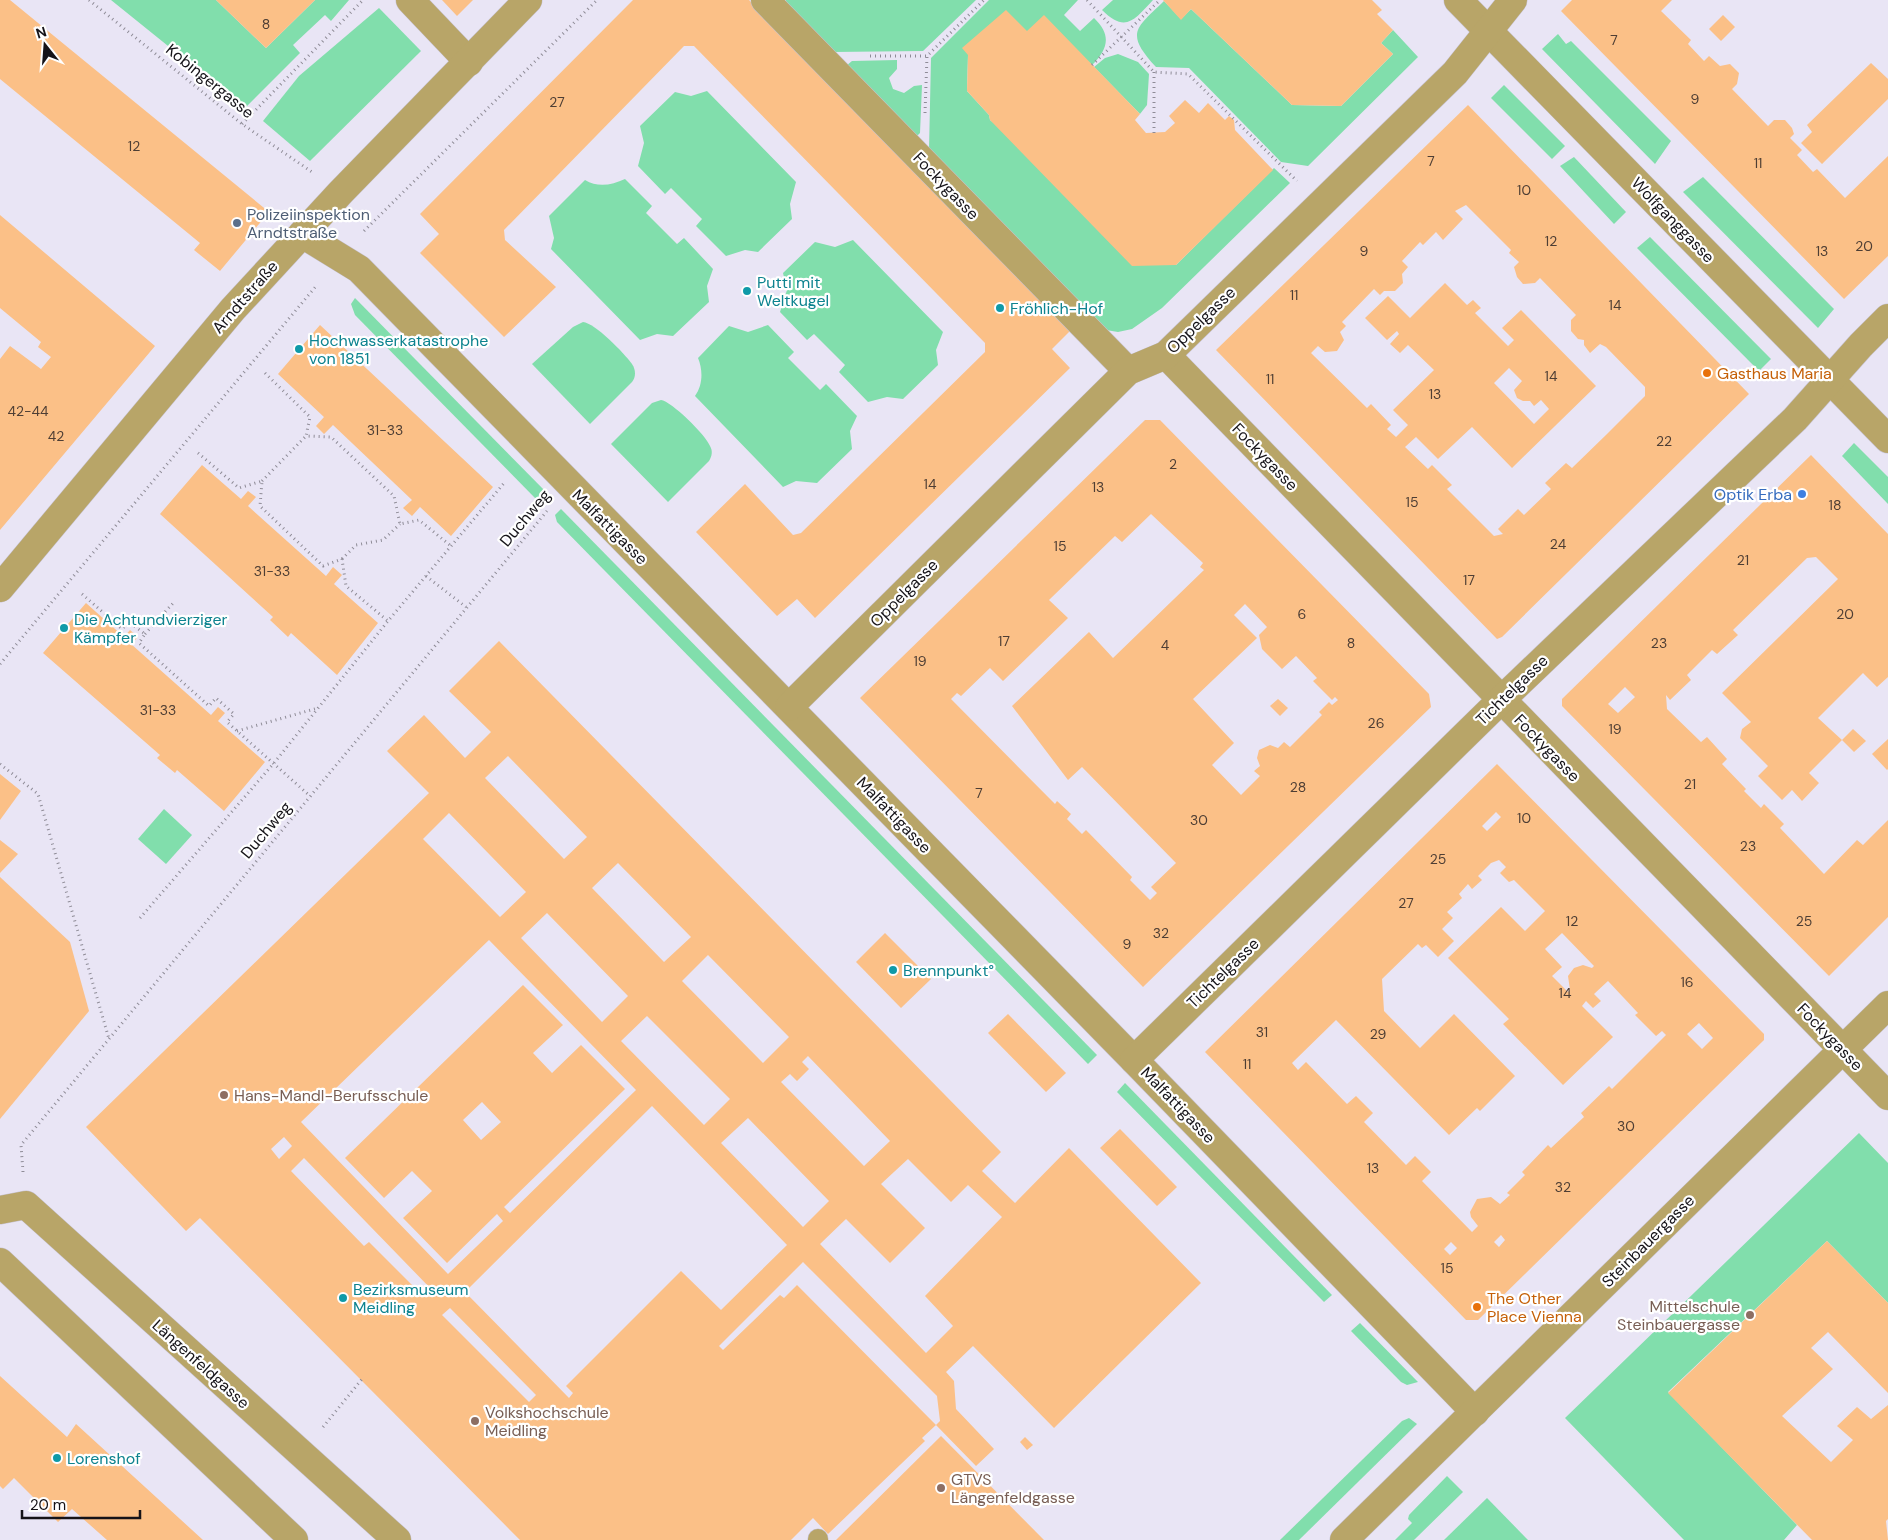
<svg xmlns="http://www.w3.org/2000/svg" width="1888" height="1540" viewBox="0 0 1888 1540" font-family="'DM Sans',sans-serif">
  <rect width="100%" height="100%" fill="#e9e5f5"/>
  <g fill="#81deac">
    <polygon points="111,0 216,0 266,48 315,0 349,0 331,21 325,15 293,45 300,53 245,108"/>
    <polygon points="786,0 976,0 923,51 833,52 786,4"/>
    <path d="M989,0H1078L1064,15L1080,31L1094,18C1112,35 1108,49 1092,65L1027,31L968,55L967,91L989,115L990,120L1176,265L1274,168L1290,183L1162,308L1132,329L1118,332L1106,330L929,150L931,58Z"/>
    <path d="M1113,0H1153C1135,19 1126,34 1102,10Z"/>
    <path d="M1164,1L1181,19L1191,9L1292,105L1341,106L1393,54L1381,43L1393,30L1418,57L1308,166L1281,162L1189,68L1156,67C1125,33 1135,29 1164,1Z"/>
    <polygon points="379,8 421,51 310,161 263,121 299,76"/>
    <polygon points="1558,34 1566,44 1571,41 1671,141 1655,164 1542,49"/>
    <polygon points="1118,54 1138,62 1149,74 1147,105 1140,114 1094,67 1105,58"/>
    <polygon points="897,60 897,69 889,78 893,89 904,93 914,86 922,85 920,133 916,137 846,66 852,61"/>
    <polygon points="1504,85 1565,146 1552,159 1491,98"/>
    <polygon points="707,91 796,182 790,204 792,219 758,252 745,250 726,256 696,226 702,219 671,188 665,194 638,166 644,143 640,126 675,92 691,96"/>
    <polygon points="1574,157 1626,212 1614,224 1560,166"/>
    <polygon points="1703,177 1834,309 1818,328 1683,192"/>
    <path d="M625,179L652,206L646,213L677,244L684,238L713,269L707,286L709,302L673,336L657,334L640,340L551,249L554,238L549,216L585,180C598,188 612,185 625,179Z"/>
    <polygon points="1650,237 1771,359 1759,371 1637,248"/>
    <polygon points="853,240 943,332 936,350 938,365 903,399 887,397 868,402 839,372 845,365 814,334 807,340 780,312 787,290 783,273 815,242 835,247"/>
    <polygon points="355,298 548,494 544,498 535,498 355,315 351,304"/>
    <path d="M583,322C595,323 624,353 632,364C636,370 636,377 632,382L590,424L532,364L573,327Z"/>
    <path d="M768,325L794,352L788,358L820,390L826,384L857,416L850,431L852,449L817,483L796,481L783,487L695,396C703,385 703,370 698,358L729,326L748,332Z"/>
    <path d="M661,400C671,401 706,435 710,446C713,451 712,456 709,461L668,502L611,444L652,403Z"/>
    <polygon points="1854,443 1888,477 1888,504 1842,456"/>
    <polygon points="561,509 1097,1055 1088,1064 557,522 555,515"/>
    <polygon points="164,809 192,835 166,864 138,839"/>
    <polygon points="1125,1083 1332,1295 1324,1302 1117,1092"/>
    <polygon points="1859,1133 1888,1163 1888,1303 1827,1241 1668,1392 1797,1525 1784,1540 1684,1540 1565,1418"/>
    <polygon points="1360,1323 1418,1382 1407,1385 1401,1382 1351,1331"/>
    <polygon points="1409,1418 1417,1424 1299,1540 1280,1540 1402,1421"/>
    <polygon points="1447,1476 1463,1492 1414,1540 1395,1540 1412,1523 1408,1519 1409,1515"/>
    <polygon points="1487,1498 1528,1540 1444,1540"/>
  </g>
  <g fill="#fbc087" fill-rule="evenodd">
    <polygon points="0,0 10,0 269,212 220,271 194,250 200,243 0,79"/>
    <polygon points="216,0 315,0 266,48"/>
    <polygon points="442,0 473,0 457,16"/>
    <polygon points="633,0 749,0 1071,330 1052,349 1070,368 815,618 797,599 777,616 696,532 745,484 793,535 801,533 985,352 985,343 694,46 684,46 504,230 505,240 556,287 504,337 420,253 439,234 420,214"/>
    <polygon points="1163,0 1372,0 1382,10 1377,14 1393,30 1381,43 1393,54 1341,106 1292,105 1191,9 1181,20"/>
    <polygon points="1572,0 1672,0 1661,11 1691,40 1688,44 1704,61 1709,56 1720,66 1730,64 1739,73 1737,84 1732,89 1768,126 1774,120 1785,120 1792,128 1794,134 1790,138 1802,150 1797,155 1813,172 1817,169 1845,198 1888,156 1888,256 1844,299 1561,11"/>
    <polygon points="1006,10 1027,31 1044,15 1140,114 1135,120 1146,133 1165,132 1175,123 1169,116 1185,100 1199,113 1208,103 1225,120 1229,116 1234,120 1235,130 1273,170 1176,265 1132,266 990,120 989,115 967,91 968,55 962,48"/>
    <polygon points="1723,15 1735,27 1721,41 1709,29"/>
    <polygon points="1871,63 1888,79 1888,99 1822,164 1801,143 1812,132 1807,125"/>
    <path d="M1468,105L1749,394L1502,637L1497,639L1216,350ZM1466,205L1511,250L1509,253L1519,262L1514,267L1517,277L1523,284L1535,283L1540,278L1576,315L1571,320V331L1578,339L1584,340V345L1590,353L1600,344L1606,347L1645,387V396L1607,434L1572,468L1566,463L1545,483L1551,489L1524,515L1518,509L1498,529L1503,534L1494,536L1447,489L1452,485L1432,465L1428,469L1405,447L1416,437L1438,459L1472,427L1512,468L1596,386L1521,310L1502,328L1514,340L1508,346L1475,313L1481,308L1473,300L1467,305L1445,283L1410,318L1388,296L1365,318L1387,340L1397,331L1399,334L1390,344L1400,353L1408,345L1434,370L1393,410L1408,425L1396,437L1387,429L1391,425L1371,404L1367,408L1311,353L1318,346L1325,352L1337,351L1344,340L1340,332L1346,326L1342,322L1374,289L1380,295L1384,291H1395L1403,283L1402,274L1408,267L1402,261L1420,242L1423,245L1436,232L1443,240L1463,219L1455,211ZM1509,368L1522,381L1514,390L1517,398L1523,401H1530L1534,406L1541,400L1549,409L1534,424L1494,383Z"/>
    <polygon points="0,215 155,346 0,530 0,359 10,346 41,369 51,357 38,347 41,342 0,308"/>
    <polygon points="320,325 493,487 451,536 420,507 412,516 403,508 412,500 333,425 324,434 316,426 324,417 278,374"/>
    <path d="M1145,420H1160L1429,694L1431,707L1143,987L860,698ZM1151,514L1203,563L1200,567L1204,570L1113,658L1089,632L1012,706L1068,780L1082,767L1176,863L1151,887L1157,893L1150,900L1130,880L1132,877L1086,830L1082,834L1067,819L1071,814L1057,801L1055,804L951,699L957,693L961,696L990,668L1003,681L1068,618L1049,600L1115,536L1122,542ZM1245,604L1267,627L1259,635L1262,649L1282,669L1296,656L1317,678L1313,681L1332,700L1335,697L1338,700L1332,705L1329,702L1319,712L1322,715L1290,747L1284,742L1278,748L1270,745L1259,750L1257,758L1260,766L1254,771L1260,776L1241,795L1212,765L1234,743L1193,699L1257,638L1234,615Z"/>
    <path d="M1811,455L1888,534V677L1877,687L1863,673L1818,718L1842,740L1809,773L1819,783L1802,801L1792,790L1782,800L1758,776L1768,766L1740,738L1742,729L1751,722L1722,693L1838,579L1816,557L1807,558L1733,630L1738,635L1717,654L1712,650L1687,675L1691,680L1670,700L1666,695L1667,709L1701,742L1707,737L1727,759L1722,764L1746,789L1744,791L1761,808L1764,804L1784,824L1780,828L1824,874L1857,840L1863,845L1888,820V917L1829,976L1562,706V699ZM1625,687L1635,697L1618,713L1608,704Z"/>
    <polygon points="202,465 241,499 248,491 256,497 248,506 326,576 333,567 342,575 334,584 378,623 337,675 291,633 288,637 270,620 273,617 160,514"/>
    <polygon points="86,603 124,637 130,630 138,637 131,644 211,715 218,707 225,713 218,721 265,762 224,811 177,770 175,773 157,758 160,755 43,653"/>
    <path d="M499,641L1001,1152L982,1171L1015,1203L1069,1148L1201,1283L1054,1428L973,1346L946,1372L954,1381L956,1409L994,1449L976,1466L936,1425L940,1421L937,1396L803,1262L719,1346L723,1350L780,1295L784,1298L797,1285L936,1425L922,1438L925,1441L828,1534L813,1518L791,1540H520L200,1218L186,1231L86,1127L429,793L387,751L424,715L465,758L491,732L449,691ZM508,756L587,837L564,859L485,778ZM449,813L526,892L500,917L423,839ZM618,863L691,937L664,962L592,888ZM547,913L628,996L602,1022L521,938ZM489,940L636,1090L510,1213L504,1207L625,1089L581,1045L552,1073L533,1053L563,1025L523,985L345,1158L384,1198L412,1171L432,1191L403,1218L447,1263L497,1214L503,1221L448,1274L301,1122ZM708,955L789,1037L763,1063L682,981ZM647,1016L730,1099L704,1125L621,1041ZM808,1056L890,1141L864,1166L781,1082L790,1074L797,1081L809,1069L802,1062ZM482,1102L501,1122L481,1140L463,1120ZM652,1106L787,1245L721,1310L681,1271L566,1386L573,1393L569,1398L465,1292ZM748,1118L829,1201L803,1227L721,1143ZM284,1137L292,1146L279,1159L271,1149ZM304,1158L432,1290L424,1297L369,1242L364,1246L291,1171ZM908,1159L951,1202L968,1185L1002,1217L925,1296L953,1326L926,1353L820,1244L846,1219L890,1263L925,1228L881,1184ZM450,1308L536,1395L529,1402L442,1315Z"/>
    <polygon points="1278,699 1288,708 1280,716 1270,706"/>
    <polygon points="1853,729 1866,741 1854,752 1842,740"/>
    <polygon points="1888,739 1888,769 1887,770 1872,754"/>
    <path d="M1497,764L1764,1034V1040L1478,1320H1466L1205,1052ZM1496,812L1501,817L1487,831L1482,826ZM1499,860L1506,867L1500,873L1509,882L1514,880L1545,911L1525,931L1501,907L1448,958L1509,1019L1503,1024L1563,1085L1613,1037L1582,1006L1586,1001L1593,1008L1601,1001L1594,994L1608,981L1638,1013L1635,1015L1656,1036L1662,1031L1666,1035L1612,1089L1609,1086L1581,1113L1584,1117L1551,1148L1548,1145L1522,1172L1525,1175L1507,1193L1510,1195L1500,1204L1491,1197L1477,1199L1470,1212L1471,1217L1478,1226L1472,1232L1422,1181L1431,1172L1415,1156L1406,1165L1364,1122L1373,1113L1356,1096L1347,1104L1306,1062L1298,1070L1292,1063L1336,1020L1449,1135L1477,1108L1480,1111L1515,1076L1454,1014L1420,1048L1384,1011L1382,979L1418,944L1422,948L1426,945L1438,957L1454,941L1442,929L1453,918L1447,912L1462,898L1459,894L1468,884L1472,889L1482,880L1478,876L1491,863ZM1562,933L1594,966L1592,968L1583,965L1574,968L1568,976L1570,990L1568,992L1552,976L1562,967L1545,949ZM1699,1023L1713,1038L1702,1049L1687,1034ZM1501,1235L1505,1240L1499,1247L1494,1242ZM1451,1242L1457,1248L1450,1255L1444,1249Z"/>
    <polygon points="0,774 21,791 0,820"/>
    <polygon points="0,840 18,854 0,873"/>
    <polygon points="0,877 70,942 89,1011 0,1119"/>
    <polygon points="885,933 931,979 901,1008 856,962"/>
    <polygon points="1008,1014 1066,1073 1046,1092 988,1033"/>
    <polygon points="1120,1129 1177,1187 1157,1206 1100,1148"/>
    <polygon points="1827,1241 1888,1303 1888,1393 1828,1332 1811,1348 1833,1369 1782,1416 1831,1462 1853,1440 1837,1426 1857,1407 1871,1419 1888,1405 1888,1519 1886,1521 1888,1540 1812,1540 1668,1393"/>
    <polygon points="0,1376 67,1437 76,1424 203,1540 107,1540 72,1509 58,1522 14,1478 3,1489 0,1486"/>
    <polygon points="941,1436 1044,1540 836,1540"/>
    <polygon points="1025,1437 1033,1445 1027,1450 1020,1442"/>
  </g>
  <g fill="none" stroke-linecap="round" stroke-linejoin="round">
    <defs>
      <polyline id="service" points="818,1540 818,1539"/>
      <polyline id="pedestrian" points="765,0 1128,371"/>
      <g id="minor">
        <polyline points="410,0 469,62"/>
        <polyline points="1458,0 1888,439"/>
        <polyline points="302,234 359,269 1134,1060 1475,1412"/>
        <polyline points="1166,355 1888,1096"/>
        <polyline points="789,707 1128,371 1166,355 1455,73 1513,0"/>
        <polyline points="1134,1060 1501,700 1795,419 1861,345 1888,318"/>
        <polyline points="0,1210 26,1205 397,1540"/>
      </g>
      <g id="tertiary">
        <polyline points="0,588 233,309 341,192 528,0"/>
        <polyline points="0,1262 294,1540"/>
        <polyline points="1344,1540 1888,1005"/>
      </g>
    </defs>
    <use href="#service" stroke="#c7c3d2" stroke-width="21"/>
    <use href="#pedestrian" stroke="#c7c3d2" stroke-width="29"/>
    <use href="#minor" stroke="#c7c3d2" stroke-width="29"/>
    <use href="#tertiary" stroke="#c7c3d2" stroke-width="29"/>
    <g stroke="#8f8c97" stroke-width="3" stroke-dasharray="1 4" stroke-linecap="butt">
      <polyline points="89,0 242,124 312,172"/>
      <polyline points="1087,0 1154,72 1188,74 1297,181"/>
      <polyline points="870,56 927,56 984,0"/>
      <polyline points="1092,65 1160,0"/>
      <polyline points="925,113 927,56"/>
      <polyline points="242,124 363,0"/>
      <polyline points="1154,133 1154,72"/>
      <polyline points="364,231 597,0"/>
      <polyline points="265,373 310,417 306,436 331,437 394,496 400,524 419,520 451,546"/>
      <polyline points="198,453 239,488 262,481 260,506 323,566 342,559 346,586 388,621"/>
      <polyline points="262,481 306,436"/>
      <polyline points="342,559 356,545 383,540 400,524"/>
      <polyline points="426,576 466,607"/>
      <polyline points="82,594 122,629 129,622 145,634 139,643 209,706 216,698 234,714 227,722 310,796"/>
      <polyline points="145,634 175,601"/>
      <polyline points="0,664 317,285"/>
      <polyline points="237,731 318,708"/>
      <polyline points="0,764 38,794 109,1039"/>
      <polyline points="140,918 274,763 388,621 505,482"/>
      <polyline points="23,1172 21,1145 547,511"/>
      <polyline points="323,1427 362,1379"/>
    </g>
    <use href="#service" stroke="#b8a568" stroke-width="20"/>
    <use href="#pedestrian" stroke="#b8a568" stroke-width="28"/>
    <use href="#minor" stroke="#b8a568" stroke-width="28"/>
    <use href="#tertiary" stroke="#b8a568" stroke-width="28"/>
  </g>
  <circle fill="#5c6f8a" stroke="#fff" stroke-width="2" cx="237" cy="223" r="5"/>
  <g fill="#0f9aa8" stroke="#fff" stroke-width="2">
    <circle cx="747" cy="291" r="5"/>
    <circle cx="1000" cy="308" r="5"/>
    <circle cx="299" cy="349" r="5"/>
    <circle cx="64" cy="628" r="5"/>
    <circle cx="893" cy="970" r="5"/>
    <circle cx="343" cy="1298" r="5"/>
    <circle cx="57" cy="1458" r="5"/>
  </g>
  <g fill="#e8710a" stroke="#fff" stroke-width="2">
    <circle cx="1707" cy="373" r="5"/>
    <circle cx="1477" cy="1307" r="5"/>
  </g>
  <circle fill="#3f7fe0" stroke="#fff" stroke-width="2" cx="1802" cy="494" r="5"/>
  <g fill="#8d6e63" stroke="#fff" stroke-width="2">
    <circle cx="224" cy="1095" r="5"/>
    <circle cx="1750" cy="1315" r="5"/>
    <circle cx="475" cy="1421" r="5"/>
    <circle cx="941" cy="1488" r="5"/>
  </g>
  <g text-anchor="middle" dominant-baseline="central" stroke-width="4.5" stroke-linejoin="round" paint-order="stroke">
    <g font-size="14" fill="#4e3e34">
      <text x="266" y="24">8</text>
      <text x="1614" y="40">7</text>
      <text x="1695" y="99">9</text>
      <text x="557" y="102">27</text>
      <text x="134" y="146">12</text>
      <text x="1431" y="161">7</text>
      <text x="1758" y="163">11</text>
      <text x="1524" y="190">10</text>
      <text x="1551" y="241">12</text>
      <text x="1864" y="246">20</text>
      <text x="1364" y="251">9</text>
      <text x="1822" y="251">13</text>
      <text x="1294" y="295">11</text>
      <text x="1615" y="305">14</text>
      <text x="1551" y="376">14</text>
      <text x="1270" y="379">11</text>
      <text x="1435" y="394">13</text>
      <text x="28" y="411">42-44</text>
      <text x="385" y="430">31-33</text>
      <text x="56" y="436">42</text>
      <text x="1664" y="441">22</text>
      <text x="1173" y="464">2</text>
      <text x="930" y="484">14</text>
      <text x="1098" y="487">13</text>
      <text x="1412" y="502">15</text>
      <text x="1835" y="505">18</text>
      <text x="1558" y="544">24</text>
      <text x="1060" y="546">15</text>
      <text x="1743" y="560">21</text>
      <text x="272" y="571">31-33</text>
      <text x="1469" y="580">17</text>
      <text x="1302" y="614">6</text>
      <text x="1845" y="614">20</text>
      <text x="1004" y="641">17</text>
      <text x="1351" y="643">8</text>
      <text x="1659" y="643">23</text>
      <text x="1165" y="645">4</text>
      <text x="920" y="661">19</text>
      <text x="158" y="710">31-33</text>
      <text x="1376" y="723">26</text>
      <text x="1615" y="729">19</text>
      <text x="1690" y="784">21</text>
      <text x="1298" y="787">28</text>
      <text x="979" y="793">7</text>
      <text x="1524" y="818">10</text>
      <text x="1199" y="820">30</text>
      <text x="1748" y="846">23</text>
      <text x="1438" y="859">25</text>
      <text x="1406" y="903">27</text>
      <text x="1572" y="921">12</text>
      <text x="1804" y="921">25</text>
      <text x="1161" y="933">32</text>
      <text x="1127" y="944">9</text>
      <text x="1687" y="982">16</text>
      <text x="1565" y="993">14</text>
      <text x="1262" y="1032">31</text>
      <text x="1378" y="1034">29</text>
      <text x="1247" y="1064">11</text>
      <text x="1626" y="1126">30</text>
      <text x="1373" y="1168">13</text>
      <text x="1563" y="1187">32</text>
      <text x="1447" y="1268">15</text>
    </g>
    <g font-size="16" fill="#151318" stroke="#fff">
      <text transform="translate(210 81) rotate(39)">Kobingergasse</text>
      <text transform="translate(946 186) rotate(46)">Fockygasse</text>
      <text transform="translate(1673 220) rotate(46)">Wolfganggasse</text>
      <text transform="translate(245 297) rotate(-49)">Arndtstraße</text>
      <text transform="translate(1201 320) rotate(-44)">Oppelgasse</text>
      <text transform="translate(1265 457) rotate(46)">Fockygasse</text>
      <text transform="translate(525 518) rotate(-50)">Duchweg</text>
      <text transform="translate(610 527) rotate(45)">Malfattigasse</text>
      <text transform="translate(904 593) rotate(-45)">Oppelgasse</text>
      <text transform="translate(1512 690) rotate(-44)">Tichtelgasse</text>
      <text transform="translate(1547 748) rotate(46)">Fockygasse</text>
      <text transform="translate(894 815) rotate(46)">Malfattigasse</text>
      <text transform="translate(266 830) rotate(-50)">Duchweg</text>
      <text transform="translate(1223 973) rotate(-44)">Tichtelgasse</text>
      <text transform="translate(1830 1037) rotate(46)">Fockygasse</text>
      <text transform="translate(1178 1105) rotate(46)">Malfattigasse</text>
      <text transform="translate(1648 1241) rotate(-45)">Steinbauergasse</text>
      <text transform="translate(201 1364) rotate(42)">Längenfeldgasse</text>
    </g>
    <g font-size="16" fill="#4e5e75" stroke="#fff" text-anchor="start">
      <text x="247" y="214">Polizeiinspektion<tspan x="247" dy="18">Arndtstraße</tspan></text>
    </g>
    <g font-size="16" fill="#0d838f" stroke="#fff" text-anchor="start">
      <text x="757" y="282">Putti mit<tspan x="757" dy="18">Weltkugel</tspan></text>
      <text x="1010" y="308">Fröhlich-Hof</text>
      <text x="309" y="340">Hochwasserkatastrophe<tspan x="309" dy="18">von 1851</tspan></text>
      <text x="74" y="619">Die Achtundvierziger<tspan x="74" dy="18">Kämpfer</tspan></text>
      <text x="903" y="970">Brennpunkt°</text>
      <text x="353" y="1289">Bezirksmuseum<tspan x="353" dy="18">Meidling</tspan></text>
      <text x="67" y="1458">Lorenshof</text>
    </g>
    <g font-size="16" fill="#c56008" stroke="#fff" text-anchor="start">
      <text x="1717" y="373">Gasthaus Maria</text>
      <text x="1487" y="1298">The Other<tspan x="1487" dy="18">Place Vienna</tspan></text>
    </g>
    <g font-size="16" fill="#366cbe" stroke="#fff" text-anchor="end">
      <text x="1792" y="494">Optik Erba</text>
    </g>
    <g font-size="16" fill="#785e54" stroke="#fff" text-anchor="start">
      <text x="234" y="1095">Hans-Mandl-Berufsschule</text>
      <text x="1740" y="1306" text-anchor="end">Mittelschule<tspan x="1740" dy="18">Steinbauergasse</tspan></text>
      <text x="485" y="1412">Volkshochschule<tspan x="485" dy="18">Meidling</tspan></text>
      <text x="951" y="1479">GTVS<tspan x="951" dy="18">Längenfeldgasse</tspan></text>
    </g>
  </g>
  <g transform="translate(45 45) rotate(343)" stroke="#ffffff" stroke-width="4" paint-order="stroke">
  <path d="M0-4L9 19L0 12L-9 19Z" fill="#151318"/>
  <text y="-8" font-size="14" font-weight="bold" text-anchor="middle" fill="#151318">N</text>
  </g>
  <path d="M22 1510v8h118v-8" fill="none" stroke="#151318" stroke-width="2.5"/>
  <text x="30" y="1510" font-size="15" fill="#151318" stroke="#ffffff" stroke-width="4" paint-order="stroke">20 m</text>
</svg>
